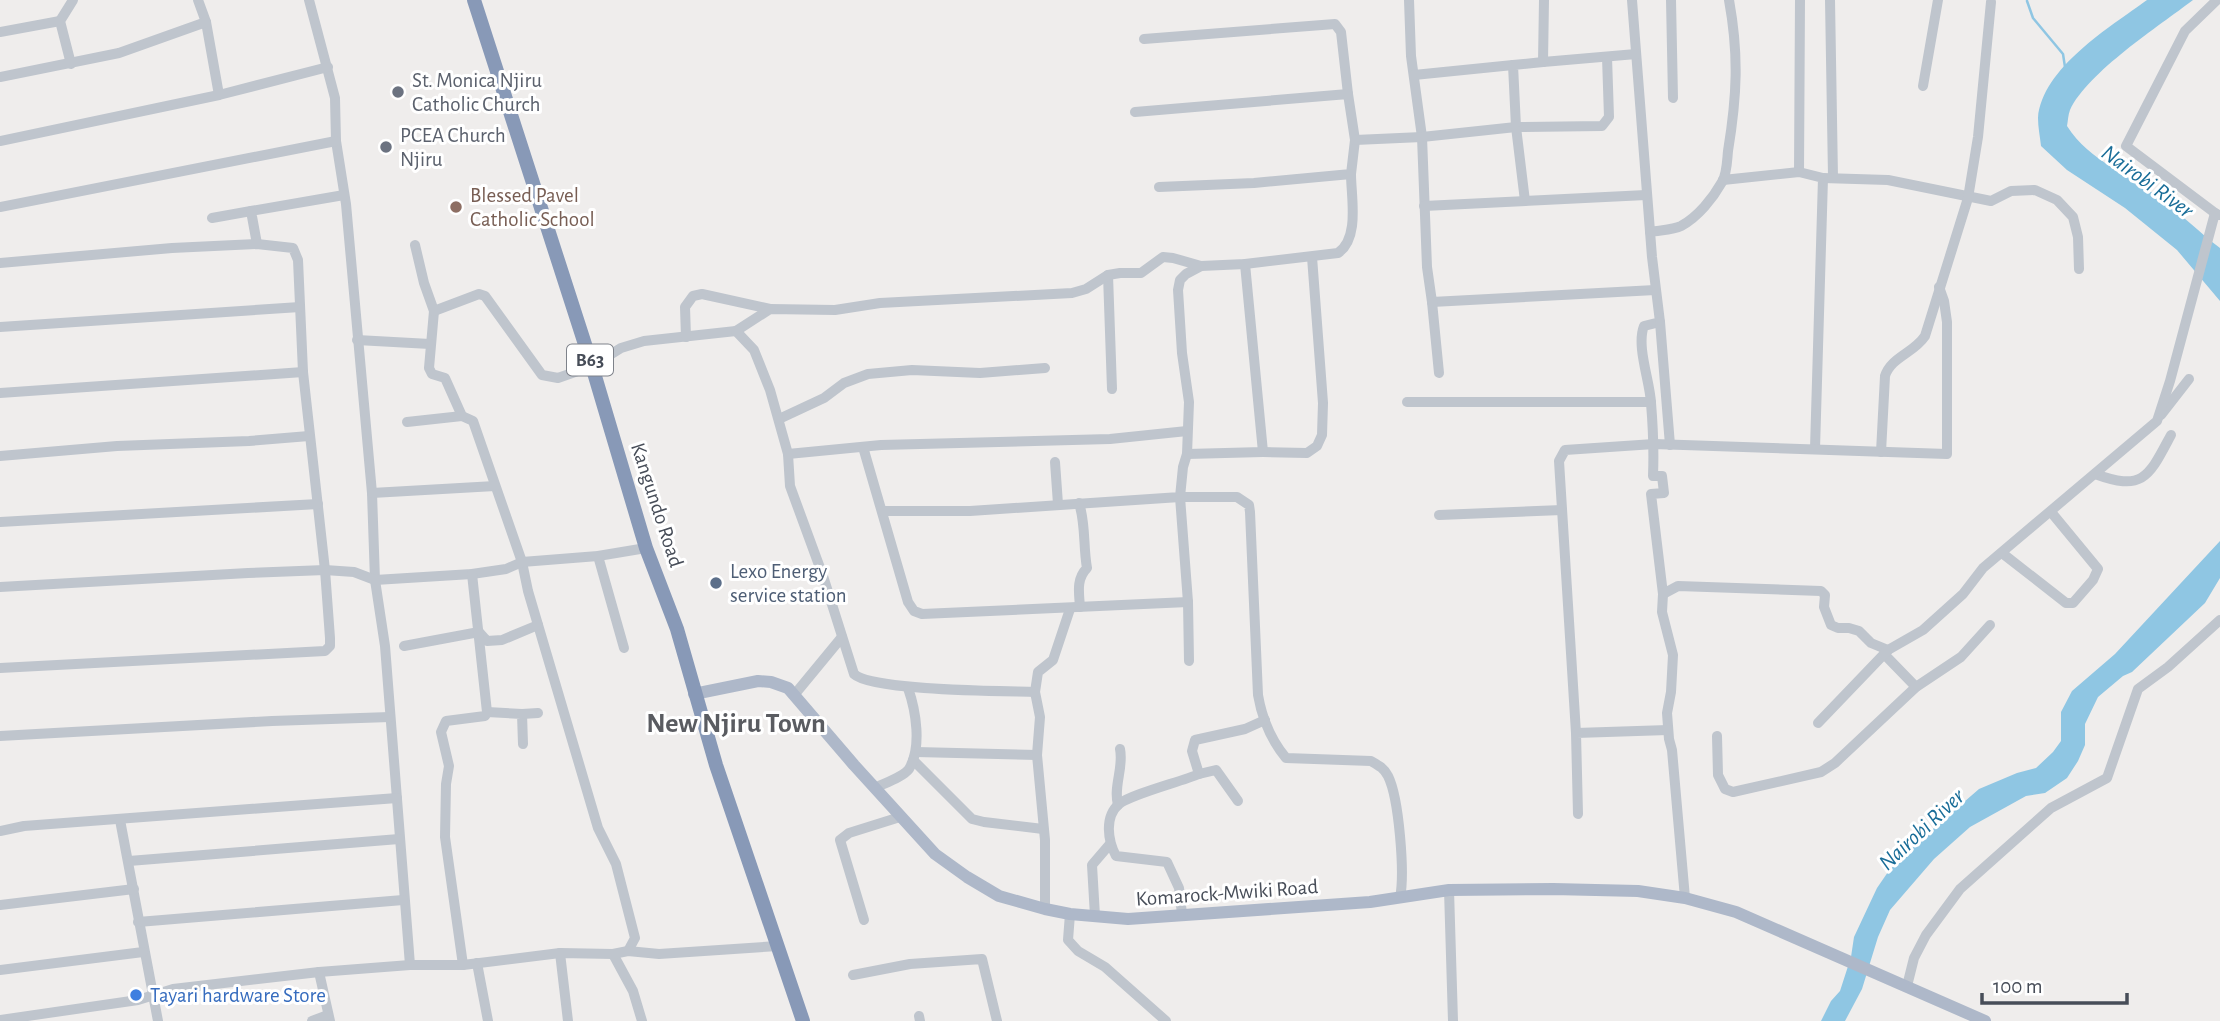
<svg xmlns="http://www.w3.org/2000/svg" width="2220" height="1021" viewBox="0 0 2220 1021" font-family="'Alegreya Sans',sans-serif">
  <rect width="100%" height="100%" fill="#efedec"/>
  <g fill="#8fc6e3">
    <path d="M2147,0H2193C2159,26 2088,72 2070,110C2068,115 2068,121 2067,126C2090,162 2129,174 2161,199C2181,214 2200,233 2220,248V301L2177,250L2125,208L2067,170L2041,146C2040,137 2038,127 2038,118C2042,68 2110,27 2147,0Z"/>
    <polygon points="2220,541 2220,578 2205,603 2132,672 2123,676 2098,697 2085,724 2085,745 2078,761 2067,778 2045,793 2026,796 1970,827 1934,859 1890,910 1878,937 1862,989 1845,1021 1821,1021 1831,1001 1840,991 1851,957 1854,937 1877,888 1888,872 1904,854 1979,789 2017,773 2036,768 2053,752 2061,741 2061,712 2072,691 2115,654"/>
  </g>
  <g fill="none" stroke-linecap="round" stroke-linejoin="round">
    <polyline stroke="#8fc6e3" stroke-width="2.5" points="2027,1 2033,18 2063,54 2065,67"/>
    <g stroke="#bfc5cd" stroke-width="10">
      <polyline points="198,0 206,22 219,95"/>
      <polyline points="309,0 335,98 336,141 346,204 372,493 375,580 385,646 410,965"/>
      <polyline points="1409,0 1411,56 1422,137 1427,267 1432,302 1655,290"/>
      <path d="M1632,0L1652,257L1660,322L1644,326C1636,346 1650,381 1651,403C1653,427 1654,452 1653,476H1662L1664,493L1651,494L1663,594L1662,612L1673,655L1671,692L1667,713L1669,739L1672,750L1685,898"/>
      <polyline points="1671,0 1673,98"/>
      <polyline points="1830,0 1833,177"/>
      <polyline points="2217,0 2185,31 2126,146 2215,213 2219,215"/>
      <polyline points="0,32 60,21"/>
      <polyline points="1144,39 1335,24 1341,32 1348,94"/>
      <polyline points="1543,62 1636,54"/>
      <polyline points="71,64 60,21 73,0"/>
      <polyline points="1414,75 1513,65"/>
      <polyline points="0,77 119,53 206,22"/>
      <polyline points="1923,86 1938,0"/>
      <polyline points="1135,112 1348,94 1355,140 1351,174 1254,183 1159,187"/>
      <polyline points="1355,140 1422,137 1516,127 1602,126 1609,117 1607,57"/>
      <polyline points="0,141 219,95 328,67"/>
      <polyline points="1799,172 1800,0"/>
      <polyline points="1823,178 1888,180 1991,201 2011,191 2035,190 2057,200 2073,217 2078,237 2079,269"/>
      <polyline points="1723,180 1799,172 1823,178 1815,449"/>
      <polyline points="1525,201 1516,127 1513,65 1543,62 1544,0"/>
      <polyline points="1424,206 1646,195"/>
      <polyline points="0,207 336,141"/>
      <polyline points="212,218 251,211"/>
      <path d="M1650,232C1660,230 1673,230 1681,226C1698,217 1713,198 1722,182C1727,174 1727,161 1728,151C1737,96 1739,55 1729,0"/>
      <polyline points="257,244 251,211 344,195"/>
      <polyline points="415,245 424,283 434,311 429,368 432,374 445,378 462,416 473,421 522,562 528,591 598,828 616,864 635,938 628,951"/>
      <polyline points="0,263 172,248 257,244 293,248 298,260 303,372 325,570 330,638 330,646 325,651 0,668"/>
      <polyline points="1108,275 1112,389"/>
      <polyline points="1432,302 1439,373"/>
      <polyline points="434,311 479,294 485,296 542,375 558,378 592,366 621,348 644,341 736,331"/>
      <polyline points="1660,322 1670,445"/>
      <polyline points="0,327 300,307"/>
      <polyline points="686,337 685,307 693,296 702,294 770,309"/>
      <polyline points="357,340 430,344"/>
      <polyline points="0,393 303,372"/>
      <polyline points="1407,402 1651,402"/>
      <polyline points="2161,415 2189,379"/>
      <polyline points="779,419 824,398 844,383 868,374 912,370 980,373 1045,368"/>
      <polyline points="407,422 462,416"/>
      <polyline points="863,447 908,602 914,611 922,614 1188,602"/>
      <polyline points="1263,452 1307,453 1317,446 1322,435 1323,403 1312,257"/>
      <path d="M1881,452L1885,376C1891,357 1914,353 1925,336L1968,198L1978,137L1991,2"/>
      <polyline points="788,454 881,445 1110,439 1187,431"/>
      <polyline points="1187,454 1263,452 1245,264"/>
      <polyline points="0,456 117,446 249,441 309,436"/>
      <polyline points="1055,462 1058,504"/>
      <path d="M2095,474C2144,492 2149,476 2171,435"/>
      <polyline points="372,493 495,486"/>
      <path d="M1079,503C1086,525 1083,546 1087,568C1076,579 1079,593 1080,607"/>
      <path d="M883,511H970L1180,497L1183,467L1187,454L1189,402L1182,353L1178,290L1180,280L1186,274L1201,266L1245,264L1338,253C1360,238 1351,197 1351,174"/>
      <polyline points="1439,515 1562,510"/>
      <polyline points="0,522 318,504"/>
      <polyline points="2002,553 2066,603 2073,603 2093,580 2098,569 2051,512"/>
      <polyline points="598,556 624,648"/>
      <polyline points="0,587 248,573 325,570 354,572 375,580 472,574 506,569 522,562 598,556 646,548"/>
      <polyline points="1663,594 1678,586 1821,591 1825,595 1824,607 1831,625 1838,628 1849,628 1859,631 1871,643 1888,650"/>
      <polyline points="404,646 479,632 487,641 502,640 538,625"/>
      <polyline points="1884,654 1916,687"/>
      <path d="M1189,661L1188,602L1180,497H1237L1249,505L1250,512L1258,695C1262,718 1271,740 1286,758L1371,761C1378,765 1384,768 1388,776C1399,798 1405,873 1400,898"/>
      <path d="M1035,692C1003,691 872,691 854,674L823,576L790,486L788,454L770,390L754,350L736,331L770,309L835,310L880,303L1072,293L1086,289L1108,275L1120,273H1141L1163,257L1173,258L1201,266"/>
      <polyline points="795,694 842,637"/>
      <polyline points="487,712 522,714 523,744"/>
      <polyline points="522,714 538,713"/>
      <polyline points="1818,723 1888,650 1923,630 1963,594 1983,568 2157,421 2170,381 2215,213"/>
      <polyline points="1576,733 1559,461 1565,450 1654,444 1947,454 1947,322 1944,301 1939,287"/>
      <polyline points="0,736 272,721 390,717"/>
      <polyline points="1717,736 1718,775 1725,789 1733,792 1821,772 1835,763 1916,687 1961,657 1990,625"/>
      <polyline points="916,752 1037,755"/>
      <polyline points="913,760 972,819 984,822 1043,829"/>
      <polyline points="1199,774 1216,770 1238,801"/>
      <path d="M875,788C885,783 903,777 909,769C922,747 916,711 908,688"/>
      <path d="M1118,805C1113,786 1124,768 1120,749"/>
      <polyline points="1578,814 1576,733 1668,730"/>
      <polyline points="120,820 158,1021"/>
      <polyline points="0,831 24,826 397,798"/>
      <polyline points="129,861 399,839"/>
      <polyline points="1449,890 1453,1021"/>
      <polyline points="0,905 134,889"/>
      <polyline points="1045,909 1045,840 1037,755 1040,717 1035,692 1038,672 1053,660 1070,609"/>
      <polyline points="1070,914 1068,940 1078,951 1105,967 1166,1021"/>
      <path d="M1182,914L1179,888L1167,862L1116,856C1108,841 1104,817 1119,804C1132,794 1180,782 1199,774L1192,751L1195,740L1245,729L1265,720"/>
      <polyline points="1095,916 1092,865 1110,844"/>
      <polyline points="864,920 840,840 849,833 900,817"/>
      <polyline points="138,922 403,900"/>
      <polyline points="560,953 568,1021"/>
      <polyline points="613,954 633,991 642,1021"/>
      <polyline points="477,963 488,1021"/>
      <polyline points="463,965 445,837 446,784 449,766 441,732 446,721 485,716 487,712 472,574"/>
      <polyline points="0,970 143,952"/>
      <polyline points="319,972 330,1021"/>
      <polyline points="853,975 910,964 982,959 997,1021"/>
      <polyline points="1907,986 1914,958 1926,935 1960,889 2051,808 2107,778 2138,689 2168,667 2220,620"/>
      <polyline points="919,1016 920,1021"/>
      <polyline points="0,1020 138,1000 173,989 319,972 410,965 463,965 560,953 613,954 628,951 659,954 778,946"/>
      <polyline points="312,1021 328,1015"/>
    </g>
    <polyline stroke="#aeb8c9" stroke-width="12" points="694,694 758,681 771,682 788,688 854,765 935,854 967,877 999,896 1045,909 1070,914 1128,919 1370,902 1449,890 1553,889 1638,891 1685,898 1736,912 1985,1021"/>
    <polyline stroke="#8899b7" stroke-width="14" points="474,0 592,366 646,548 677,629 716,765 803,1021"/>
  </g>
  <g fill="#6b7280" stroke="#fff" stroke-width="2.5">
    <circle cx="398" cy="92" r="7"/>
    <circle cx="386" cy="147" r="7"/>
  </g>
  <circle fill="#8d6e63" stroke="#fff" stroke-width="2.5" cx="456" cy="207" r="7"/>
  <circle fill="#5c6f8a" stroke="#fff" stroke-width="2.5" cx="716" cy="583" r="7"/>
  <circle fill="#3f7fe0" stroke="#fff" stroke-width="2.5" cx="136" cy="995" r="7"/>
  <g text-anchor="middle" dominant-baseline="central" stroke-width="6" stroke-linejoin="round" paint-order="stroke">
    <rect fill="#fff" stroke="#7e828a" stroke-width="2" x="567" y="344.5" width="46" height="31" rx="5"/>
    <g font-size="19" font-weight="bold" fill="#474d58">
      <text x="590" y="360">B63</text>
    </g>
    <g font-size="21" fill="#5b616d" stroke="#fff" text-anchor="start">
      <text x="412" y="80">St. Monica Njiru<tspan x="412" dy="24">Catholic Church</tspan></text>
      <text x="400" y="135">PCEA Church<tspan x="400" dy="24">Njiru</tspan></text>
    </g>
    <g font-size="21" fill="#785e54" stroke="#fff" text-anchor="start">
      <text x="470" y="195">Blessed Pavel<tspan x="470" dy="24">Catholic School</tspan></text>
    </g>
    <g font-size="21" fill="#474d58" stroke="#fff">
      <text transform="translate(657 505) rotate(72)">Kangundo Road</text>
      <text transform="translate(1227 893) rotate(-4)">Komarock-Mwiki Road</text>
    </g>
    <g font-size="21" fill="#4e5e75" stroke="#fff" text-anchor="start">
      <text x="730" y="571">Lexo Energy<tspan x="730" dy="24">service station</tspan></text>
    </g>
    <g font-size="21" fill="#366cbe" stroke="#fff" text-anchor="start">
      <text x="150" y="995">Tayari hardware Store</text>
    </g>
    <g font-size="23" font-style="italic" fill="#196d98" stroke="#fff">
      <text transform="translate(2147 182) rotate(36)">Nairobi River</text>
      <text transform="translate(1922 830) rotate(-43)">Nairobi River</text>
    </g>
    <g font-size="28" font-weight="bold" fill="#5a5c61" stroke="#fff">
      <text x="736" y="724">New Njiru Town</text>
    </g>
  </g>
  <path d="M1982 993v10h145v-10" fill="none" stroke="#474d58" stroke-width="3.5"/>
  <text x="1993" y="993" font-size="21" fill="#474d58" stroke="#ffffff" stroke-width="5" paint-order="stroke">100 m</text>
</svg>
